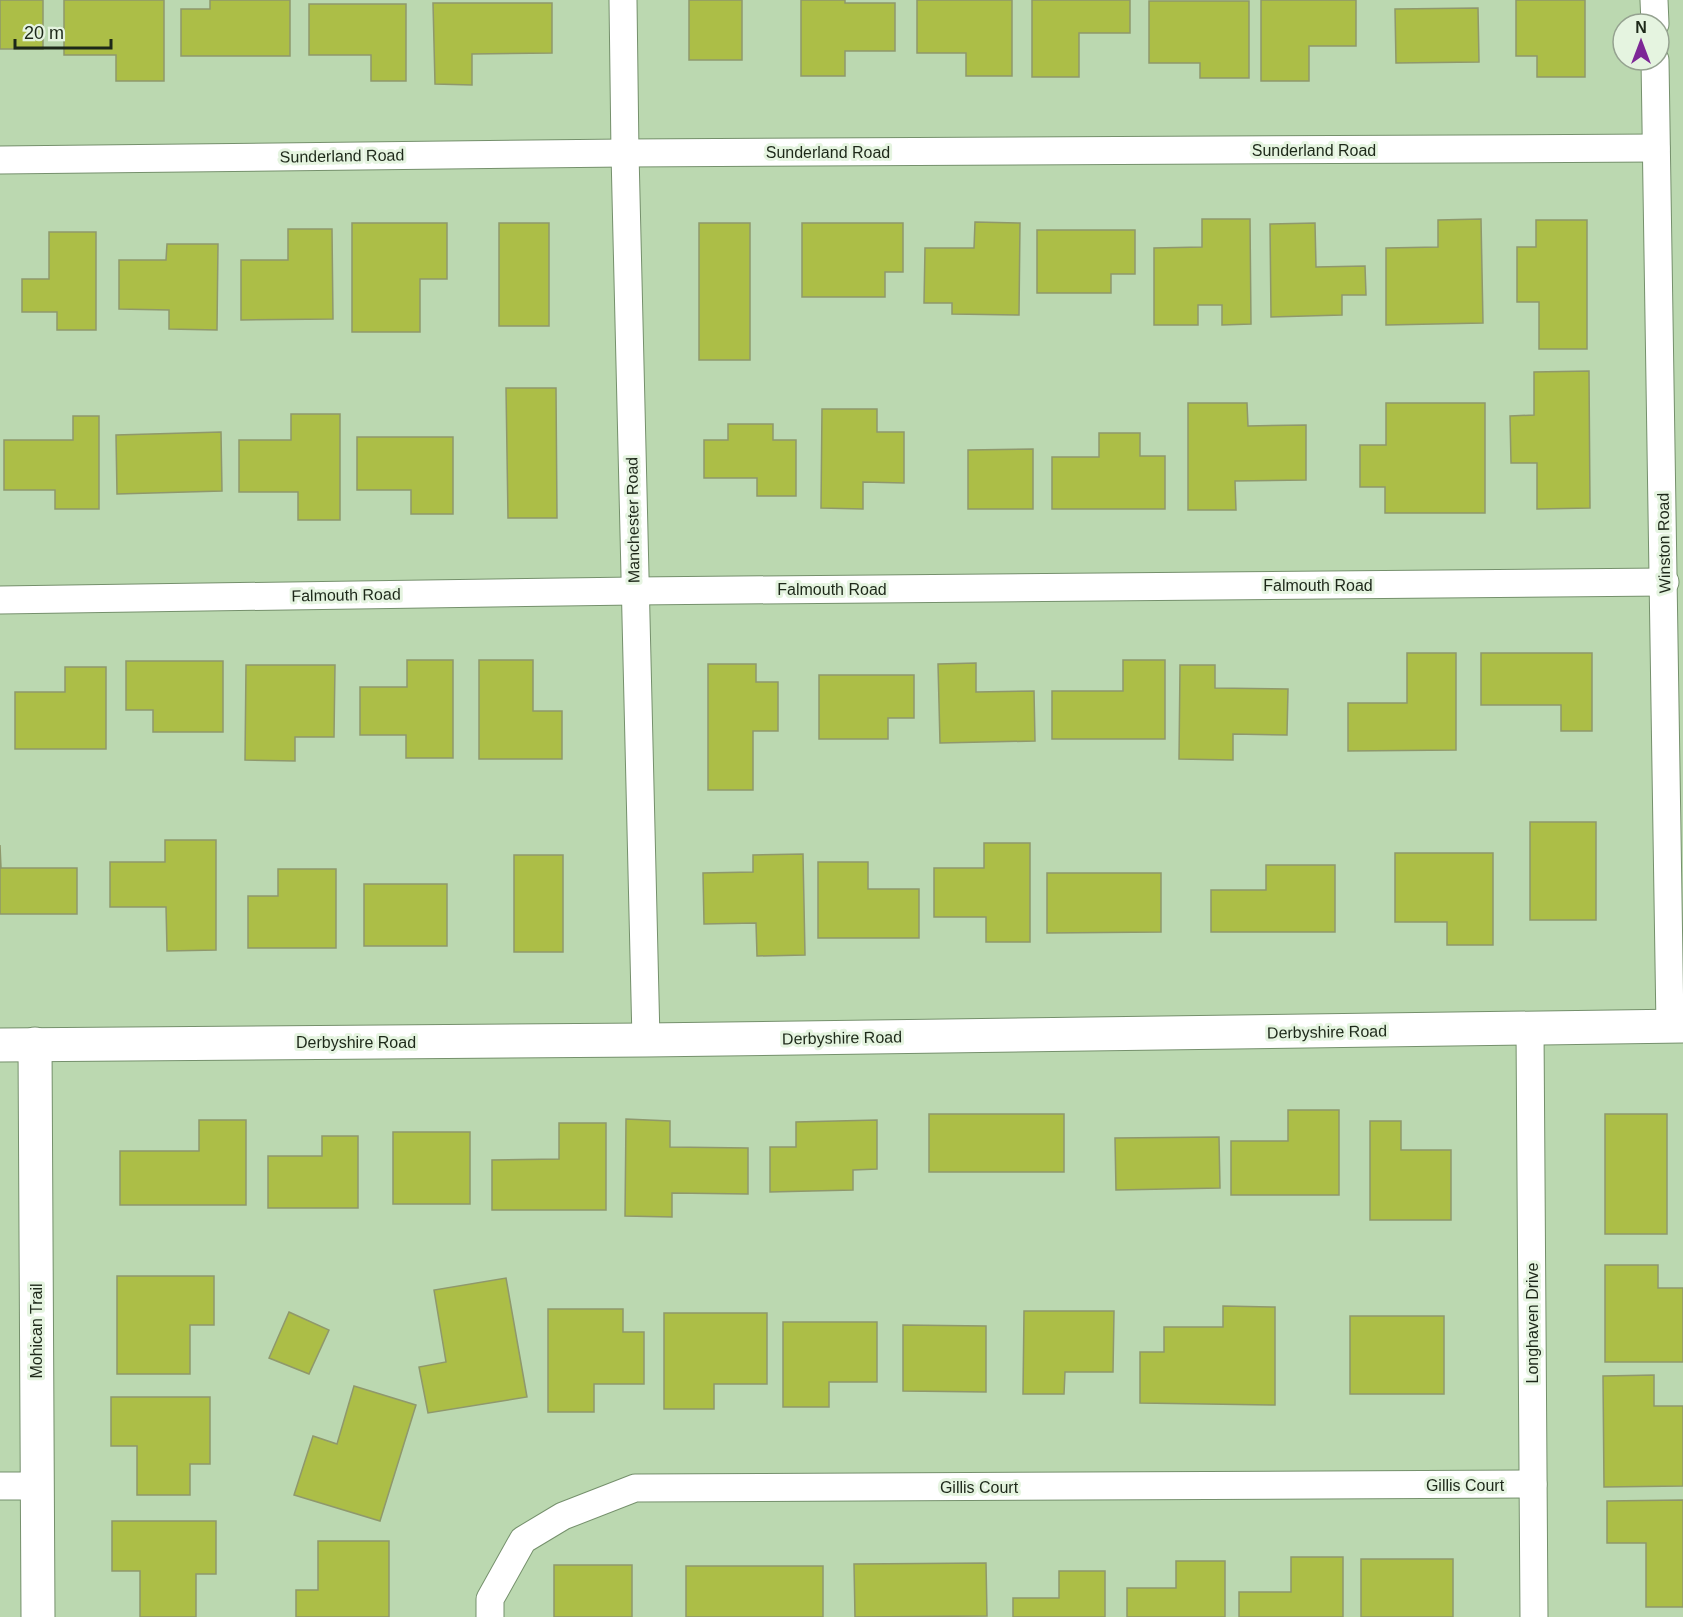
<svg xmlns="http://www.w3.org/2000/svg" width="1683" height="1617" viewBox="0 0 1683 1617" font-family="Helvetica,sans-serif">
  <rect width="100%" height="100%" fill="#bbd8b0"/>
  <g fill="#acbe47" stroke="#8f986c" stroke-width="1.5">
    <rect x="0" y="0" width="43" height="49"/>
    <polygon points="64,0 164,0 164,81 116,81 116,55 64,55"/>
    <polygon points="210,0 290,0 290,56 181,56 181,9 210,9"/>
    <rect x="689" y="0" width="53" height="60"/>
    <polygon points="801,0 845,0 845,3 895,3 895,51 845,51 845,76 801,76"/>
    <polygon points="917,0 1012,0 1012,76 966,76 966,53 917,53"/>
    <polygon points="1032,0 1130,0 1130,33 1079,33 1079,77 1032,77"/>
    <polygon points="1261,0 1356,0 1356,46 1309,46 1309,81 1261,81"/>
    <polygon points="1516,0 1585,0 1585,77 1537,77 1537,56 1516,56"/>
    <polygon points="1149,1 1249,1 1249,78 1200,78 1200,63 1149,63"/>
    <polygon points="433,3 552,3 552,53 472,54 472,85 435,84"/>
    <polygon points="309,4 406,4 406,81 371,81 371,55 309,55"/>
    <polygon points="1478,8 1479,62 1396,63 1395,9"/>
    <polygon points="1202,219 1250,219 1251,324 1222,325 1222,305 1198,305 1198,325 1154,325 1154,248 1202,247"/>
    <polygon points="1481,219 1483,323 1386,325 1386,248 1438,247 1438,220"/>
    <polygon points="1536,220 1587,220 1587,349 1539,349 1539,302 1517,302 1517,247 1536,247"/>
    <polygon points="975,222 1020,223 1019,315 952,314 952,303 924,303 925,248 974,248"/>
    <polygon points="352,223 447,223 447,279 420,279 420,332 352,332"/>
    <rect x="499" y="223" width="50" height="103"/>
    <rect x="699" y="223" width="51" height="137"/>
    <polygon points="802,223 903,223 903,272 885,272 885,297 802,297"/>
    <polygon points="1315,223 1316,267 1365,266 1366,295 1342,295 1342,315 1271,317 1270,224"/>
    <polygon points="288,229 332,229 333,319 241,320 241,260 288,260"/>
    <polygon points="1037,230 1135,230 1135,274 1111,274 1111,293 1037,293"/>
    <polygon points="49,232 96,232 96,330 57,330 57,312 22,312 22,279 49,279"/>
    <polygon points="167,244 218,244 217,330 169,329 169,310 119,309 119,260 166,260"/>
    <polygon points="1589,371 1590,508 1537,509 1537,463 1511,463 1510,416 1534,415 1534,372"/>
    <polygon points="506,388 556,388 557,518 508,518"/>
    <polygon points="1188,403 1247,403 1248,426 1306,425 1306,480 1235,481 1236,510 1188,510"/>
    <polygon points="1386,403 1485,403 1485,513 1385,513 1385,487 1360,487 1360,445 1386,445"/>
    <polygon points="822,409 877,409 877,432 904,432 904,483 863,482 863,509 821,508"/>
    <polygon points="291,414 340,414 340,520 298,520 298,492 239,492 239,440 291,440"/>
    <polygon points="73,416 99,416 99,509 55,509 55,490 4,490 4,440 73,440"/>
    <polygon points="728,424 773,424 773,440 796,440 796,496 757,496 757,478 704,478 704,440 728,440"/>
    <polygon points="221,432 222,491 117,494 116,435"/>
    <polygon points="1099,433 1140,433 1140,456 1165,456 1165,509 1052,509 1052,457 1099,457"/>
    <polygon points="357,437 453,437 453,514 411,514 411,490 357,490"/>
    <polygon points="1033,449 1033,509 968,509 968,450"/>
    <polygon points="1407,653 1456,653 1456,750 1348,751 1348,703 1407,703"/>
    <polygon points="1481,653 1592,653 1592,731 1561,731 1561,705 1481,705"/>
    <polygon points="407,660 453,660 453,758 406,758 406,735 360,735 360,687 407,687"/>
    <polygon points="479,660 533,660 533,711 562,711 562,759 479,759"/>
    <polygon points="1123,660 1165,660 1165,739 1052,739 1052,691 1123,691"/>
    <polygon points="126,661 223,661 223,732 153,732 153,710 126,710"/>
    <polygon points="976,663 976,692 1034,691 1035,741 940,743 938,664"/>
    <polygon points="708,664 756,664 756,682 778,682 778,731 753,731 753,790 708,790"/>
    <polygon points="246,665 335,665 334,737 295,737 295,761 245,760"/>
    <polygon points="1180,665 1215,665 1215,688 1288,689 1287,735 1233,734 1233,760 1179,759"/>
    <polygon points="65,667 106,667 106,749 15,749 15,692 65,692"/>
    <polygon points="819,675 914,675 914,718 888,718 888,739 819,739"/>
    <rect x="1530" y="822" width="66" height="98"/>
    <polygon points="165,840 216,840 216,950 167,951 166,907 110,907 110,862 165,862"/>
    <polygon points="984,843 1030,843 1030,942 986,942 986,917 934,917 934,868 984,868"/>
    <polygon points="0,845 1,868 77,868 77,914 0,914"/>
    <polygon points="1395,853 1493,853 1493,945 1447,945 1447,922 1395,922"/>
    <polygon points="803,854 805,955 757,956 756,923 704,924 703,873 753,872 753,855"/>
    <rect x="514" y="855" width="49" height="97"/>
    <polygon points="818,862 868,862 868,889 919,889 919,938 818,938"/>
    <polygon points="1266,865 1335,865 1335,932 1211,932 1211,890 1266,890"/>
    <polygon points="278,869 336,869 336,948 248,948 248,896 278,896"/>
    <polygon points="1047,873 1161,873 1161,932 1047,933"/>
    <rect x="364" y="884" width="83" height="62"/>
    <polygon points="1288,1110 1339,1110 1339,1195 1231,1195 1231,1141 1288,1141"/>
    <rect x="929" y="1114" width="135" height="58"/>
    <rect x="1605" y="1114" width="62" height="120"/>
    <polygon points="626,1119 670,1121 670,1147 748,1148 748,1194 672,1193 672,1217 625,1216"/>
    <polygon points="199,1120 246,1120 246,1205 120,1205 120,1151 199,1151"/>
    <polygon points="877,1120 877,1169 853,1170 853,1190 770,1192 770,1147 796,1147 796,1122"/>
    <polygon points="1370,1121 1401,1121 1401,1150 1451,1150 1451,1220 1370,1220"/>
    <polygon points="559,1123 606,1123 606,1210 492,1210 492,1160 559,1159"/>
    <rect x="393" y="1132" width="77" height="72"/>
    <polygon points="322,1136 358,1136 358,1208 268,1208 268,1156 322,1156"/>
    <polygon points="1219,1137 1220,1188 1116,1190 1115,1138"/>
    <polygon points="1605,1265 1658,1265 1658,1288 1683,1288 1683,1362 1605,1362"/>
    <polygon points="117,1276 214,1276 214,1325 190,1325 190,1374 117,1374"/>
    <polygon points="506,1278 527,1397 428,1413 419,1367 446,1362 434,1290"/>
    <polygon points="1223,1306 1275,1307 1275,1405 1140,1403 1140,1352 1164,1352 1164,1327 1223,1327"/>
    <polygon points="548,1309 623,1309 623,1332 644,1332 644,1384 594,1384 594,1412 548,1412"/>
    <polygon points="1024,1311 1114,1311 1113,1372 1065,1372 1064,1394 1023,1394"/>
    <polygon points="289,1312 329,1330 309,1374 269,1358"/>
    <polygon points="664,1313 767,1313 767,1384 714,1384 714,1409 664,1409"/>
    <rect x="1350" y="1316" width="94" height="78"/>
    <polygon points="783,1322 877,1322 877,1382 829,1382 829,1407 783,1407"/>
    <polygon points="903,1325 986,1326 986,1392 903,1391"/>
    <polygon points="1654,1375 1654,1406 1683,1406 1683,1486 1604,1487 1603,1376"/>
    <polygon points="354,1386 416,1405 380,1521 294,1495 313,1436 337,1444"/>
    <polygon points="111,1397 210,1397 210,1464 190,1464 190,1495 137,1495 137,1446 111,1446"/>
    <polygon points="1683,1500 1683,1607 1646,1607 1646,1543 1607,1543 1607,1501"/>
    <polygon points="112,1521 216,1521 216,1574 196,1574 196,1617 140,1617 140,1571 112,1571"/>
    <polygon points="318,1541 389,1541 389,1617 296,1617 296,1590 318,1590"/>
    <polygon points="1291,1557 1343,1557 1343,1617 1239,1617 1239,1592 1291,1592"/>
    <rect x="1361" y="1559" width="92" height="58"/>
    <polygon points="1176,1561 1225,1561 1225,1617 1127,1617 1127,1588 1176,1588"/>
    <polygon points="986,1563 987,1616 855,1617 854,1564"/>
    <rect x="554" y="1565" width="78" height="52"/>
    <rect x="686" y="1566" width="137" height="51"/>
    <polygon points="1059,1571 1105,1571 1105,1617 1013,1617 1013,1598 1059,1598"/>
  </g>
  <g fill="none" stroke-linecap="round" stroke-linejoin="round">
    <defs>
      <g id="street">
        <polyline points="623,0 625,153 646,1040"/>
        <polyline points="1654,0 1655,24"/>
        <polyline points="1655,60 1670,1027"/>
        <polyline points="0,160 625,153 1656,148"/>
        <polyline points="0,600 635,591 1665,582"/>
        <polyline points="1530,1029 1534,1617"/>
        <polyline points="0,1486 36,1486"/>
        <polyline points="490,1617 490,1599 523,1540 563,1516 635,1488 1533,1484"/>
      </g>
      <g id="secondary">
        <polyline points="35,1044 38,1617"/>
        <polyline points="0,1045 646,1040 1683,1026"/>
      </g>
    </defs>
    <use href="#street" stroke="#75906c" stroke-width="29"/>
    <use href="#secondary" stroke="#75906c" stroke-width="35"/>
    <use href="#street" stroke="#fff" stroke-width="27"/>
    <use href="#secondary" stroke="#fff" stroke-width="33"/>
  </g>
  <g text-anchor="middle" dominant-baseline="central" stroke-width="6" stroke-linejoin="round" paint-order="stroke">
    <g font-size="16" fill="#1d2819" stroke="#e5f4e0">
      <text x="1314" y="150">Sunderland Road</text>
      <text x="828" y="152">Sunderland Road</text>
      <text transform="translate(342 156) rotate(-1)">Sunderland Road</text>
      <text transform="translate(633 520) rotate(-91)">Manchester Road</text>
      <text transform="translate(1664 543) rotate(-91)">Winston Road</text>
      <text x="1318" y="585">Falmouth Road</text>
      <text x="832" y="589">Falmouth Road</text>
      <text transform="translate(346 595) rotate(-1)">Falmouth Road</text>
      <text transform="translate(1327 1032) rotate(-1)">Derbyshire Road</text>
      <text transform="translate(842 1038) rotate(-1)">Derbyshire Road</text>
      <text x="356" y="1042">Derbyshire Road</text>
      <text transform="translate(1532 1323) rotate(-90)">Longhaven Drive</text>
      <text transform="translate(36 1331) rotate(-90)">Mohican Trail</text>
      <text x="1465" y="1485">Gillis Court</text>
      <text x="979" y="1487">Gillis Court</text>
    </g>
  </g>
  <g transform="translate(1641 42)"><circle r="28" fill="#e5f4e0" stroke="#95a290" stroke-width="1.5"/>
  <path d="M0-4.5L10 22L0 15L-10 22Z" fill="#7d2796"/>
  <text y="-9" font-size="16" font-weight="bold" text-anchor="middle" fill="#1d2819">N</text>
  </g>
  <path d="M15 39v9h96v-9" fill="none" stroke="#1d2819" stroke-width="3"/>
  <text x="24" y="39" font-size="18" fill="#1d2819" stroke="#e5f4e0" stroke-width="4.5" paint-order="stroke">20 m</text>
</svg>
